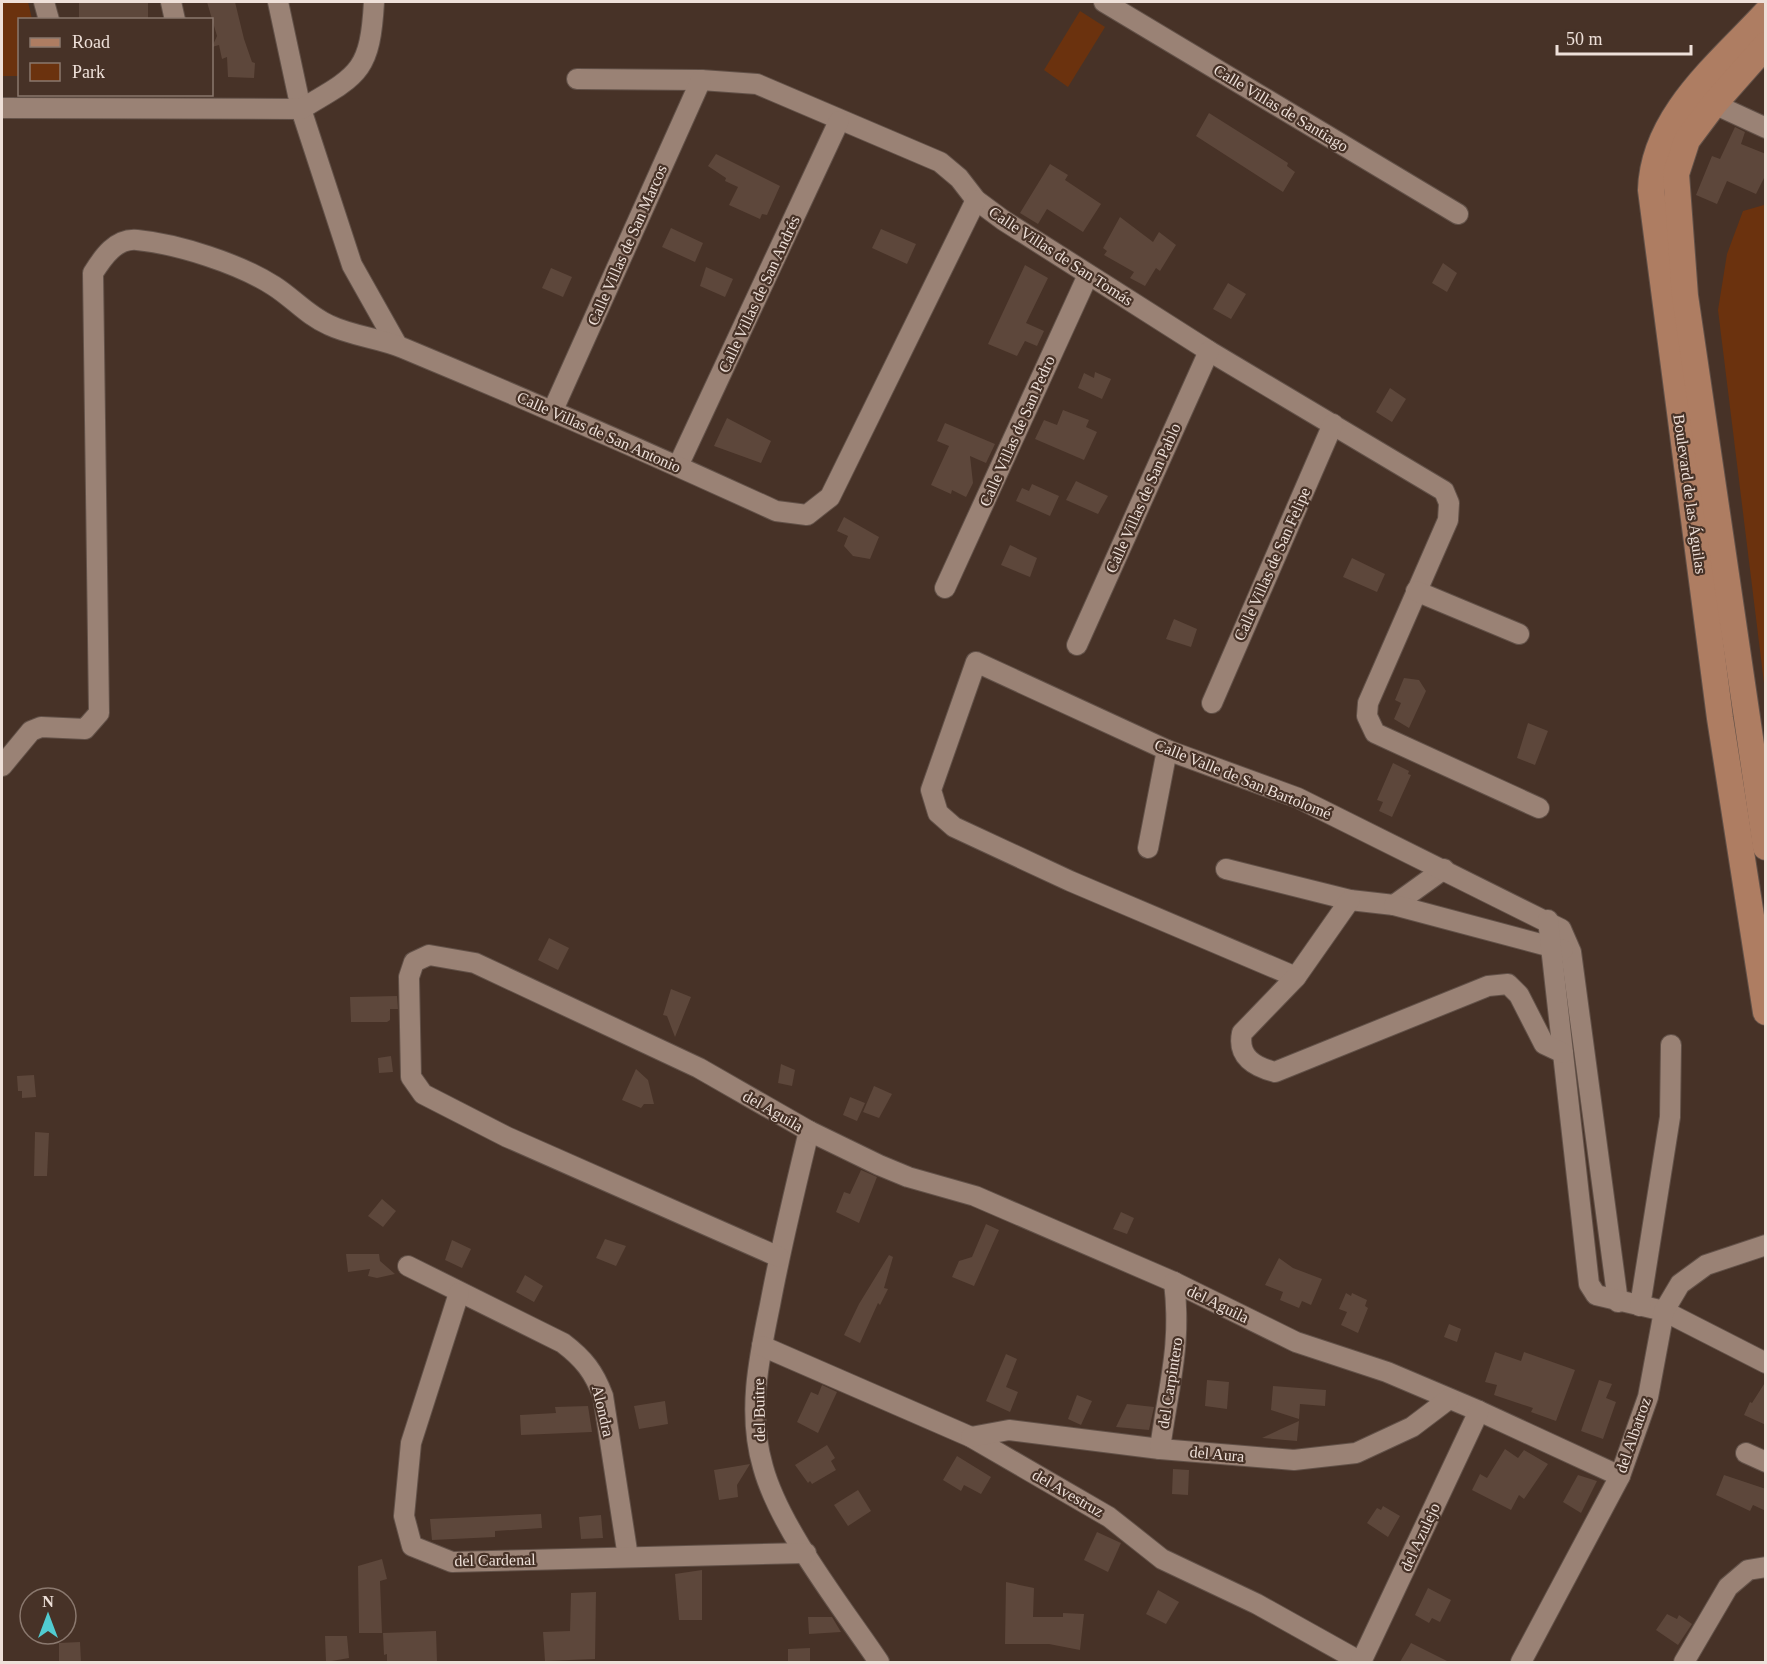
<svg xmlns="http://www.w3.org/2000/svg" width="1767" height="1664" viewBox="0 0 1767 1664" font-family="Georgia,serif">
  <rect width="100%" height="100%" fill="#473227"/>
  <g fill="#6b320e">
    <polygon points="2,2 28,2 32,19 20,20 19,76 2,76"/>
    <polygon points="1080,11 1105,27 1068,87 1044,70"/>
    <polygon points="1764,205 1766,205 1765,691 1718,310 1727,254 1743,211"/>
  </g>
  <g fill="#5d473b">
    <rect x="79" y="2" width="69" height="18"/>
    <polygon points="207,2 235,2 244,39 252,62 255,63 254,78 228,77 227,57 222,59 219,45 212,47 217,36"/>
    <polygon points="1209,113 1288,163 1287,166 1295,172 1283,192 1196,136"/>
    <polygon points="1735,127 1745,132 1741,144 1766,154 1766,174 1756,194 1727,181 1717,204 1696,195 1712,156 1720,159"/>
    <polygon points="716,154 780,186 767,215 762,214 760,219 729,205 738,187 725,181 726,178 708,166"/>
    <polygon points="1050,164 1068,175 1065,180 1101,204 1083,232 1047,209 1038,224 1020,213"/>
    <polygon points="1120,217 1153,242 1159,232 1176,245 1160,271 1156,268 1145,286 1130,278 1134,272 1104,255 1107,251 1103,248"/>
    <polygon points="671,228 703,243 695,262 662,247"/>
    <polygon points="881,229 916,244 907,264 872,248"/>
    <polygon points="1443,263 1457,273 1447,292 1432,283"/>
    <polygon points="1025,265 1048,278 1026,323 1044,331 1037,346 1025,341 1017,356 988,344"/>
    <polygon points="706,267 733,279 725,297 700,286"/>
    <polygon points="551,268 572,277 563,297 542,288"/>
    <polygon points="1228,283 1246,294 1231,319 1213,309"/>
    <polygon points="1095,372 1111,379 1102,399 1078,388 1084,373 1094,378"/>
    <polygon points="1390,388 1406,399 1392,422 1376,412"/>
    <polygon points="1063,410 1089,420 1086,427 1097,432 1084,460 1035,439 1044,420 1057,425"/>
    <polygon points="727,418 771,441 761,463 714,446"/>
    <polygon points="945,423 995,444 986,463 970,456 973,483 966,497 952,490 951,494 931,485 949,446 937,441"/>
    <polygon points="1076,481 1108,496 1098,514 1066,500"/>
    <polygon points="1032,484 1059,496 1050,516 1016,501 1022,488 1029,491"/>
    <polygon points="844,517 879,537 870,559 853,556 844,546 848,536 837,531"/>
    <polygon points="1010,545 1037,558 1030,577 1001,565"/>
    <polygon points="1352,558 1385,574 1377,592 1343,577"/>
    <polygon points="1174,619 1197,629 1191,647 1166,639"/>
    <polygon points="1404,678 1419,680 1426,691 1409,728 1394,719 1401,703 1395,700"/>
    <polygon points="1528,723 1548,731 1535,765 1517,758"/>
    <polygon points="1393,763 1409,771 1408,774 1411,775 1392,817 1379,811 1383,802 1377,800"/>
    <polygon points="549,938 569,948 558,970 538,960"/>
    <polygon points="671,989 691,997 675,1037 667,1016 663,1015"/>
    <polygon points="397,996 398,1009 390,1009 390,1020 387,1022 351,1022 350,997"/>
    <polygon points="391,1056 393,1072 379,1073 378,1058"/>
    <polygon points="781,1064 795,1070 792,1086 778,1083"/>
    <polygon points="636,1069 648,1080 654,1104 644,1104 641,1108 622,1100"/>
    <polygon points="34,1075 36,1097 22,1098 22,1091 18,1091 17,1076"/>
    <polygon points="874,1086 892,1094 879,1118 863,1112"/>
    <polygon points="850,1097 865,1103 857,1121 843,1115"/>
    <polygon points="35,1132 49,1133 47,1176 34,1176"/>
    <polygon points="861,1170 877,1177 859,1223 836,1212 844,1192 850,1194"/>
    <polygon points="382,1199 396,1211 383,1227 368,1216"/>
    <polygon points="1121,1212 1134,1218 1127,1234 1113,1229"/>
    <polygon points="986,1224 999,1230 974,1286 952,1277 959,1261 972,1257"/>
    <polygon points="605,1239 626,1246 616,1266 596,1258"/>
    <polygon points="452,1240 471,1249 462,1268 445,1260"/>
    <polygon points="346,1254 379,1254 380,1261 395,1274 377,1278 368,1276 370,1269 348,1272"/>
    <polygon points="889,1255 893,1257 884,1288 888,1289 880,1305 878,1303 860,1343 844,1335 859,1304"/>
    <polygon points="1279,1258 1293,1268 1322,1279 1311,1305 1302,1301 1299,1308 1280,1300 1283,1292 1265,1285"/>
    <polygon points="525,1275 543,1286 534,1302 516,1292"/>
    <polygon points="1346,1293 1351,1296 1352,1293 1367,1300 1365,1306 1368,1308 1358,1333 1341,1325 1347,1312 1339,1309"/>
    <polygon points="1449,1324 1461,1329 1457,1342 1444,1337"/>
    <polygon points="1495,1352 1521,1361 1524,1352 1575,1370 1556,1421 1531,1412 1533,1408 1494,1395 1497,1385 1485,1382"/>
    <polygon points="1006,1354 1017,1359 1006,1387 1018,1392 1010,1412 986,1401"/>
    <polygon points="1207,1380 1229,1382 1227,1409 1205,1406"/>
    <polygon points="1599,1380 1612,1384 1606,1398 1616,1402 1603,1439 1581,1431"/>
    <polygon points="1766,1381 1766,1425 1744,1415 1750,1402 1752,1403"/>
    <polygon points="822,1385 837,1392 818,1433 797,1422 811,1392 818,1395"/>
    <polygon points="1273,1386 1326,1390 1325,1406 1300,1404 1299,1419 1271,1410"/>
    <polygon points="1077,1395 1092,1401 1081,1425 1068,1419"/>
    <polygon points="665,1401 668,1424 639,1429 634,1406"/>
    <polygon points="1127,1404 1154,1407 1149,1430 1116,1427"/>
    <polygon points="588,1406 592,1432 521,1435 520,1415 556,1413 555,1407"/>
    <polygon points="1299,1421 1297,1441 1262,1438 1281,1429"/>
    <polygon points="827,1445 835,1458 831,1461 836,1470 812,1484 810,1481 808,1483 795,1465"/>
    <polygon points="1505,1449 1518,1458 1524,1450 1548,1464 1524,1499 1519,1495 1511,1510 1472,1490 1480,1474 1487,1478"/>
    <polygon points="957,1456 991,1477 981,1494 964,1485 961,1491 943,1480"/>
    <polygon points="750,1464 737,1485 738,1497 719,1500 714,1470"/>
    <polygon points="1173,1469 1189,1470 1188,1495 1172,1494"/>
    <polygon points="1578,1475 1597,1481 1581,1513 1563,1502"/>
    <polygon points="1724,1475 1766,1489 1766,1511 1753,1505 1750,1511 1716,1495"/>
    <polygon points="858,1490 871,1511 848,1526 834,1505"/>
    <polygon points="1383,1506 1400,1516 1388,1537 1367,1523 1377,1508 1381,1510"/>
    <polygon points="541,1514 542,1528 495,1531 495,1537 432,1540 430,1519"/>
    <polygon points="601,1515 603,1538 581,1539 579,1517"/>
    <polygon points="1097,1532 1121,1543 1108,1572 1084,1560"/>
    <polygon points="382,1559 387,1579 380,1581 382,1633 359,1633 358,1566"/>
    <polygon points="702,1570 702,1620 679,1620 675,1574"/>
    <polygon points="1006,1582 1034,1588 1033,1617 1063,1617 1063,1613 1084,1614 1080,1650 1049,1644 1005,1644"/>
    <polygon points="1428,1588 1451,1600 1440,1622 1432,1618 1429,1623 1415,1615"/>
    <polygon points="1158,1590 1179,1602 1166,1624 1146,1614"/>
    <polygon points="596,1592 595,1659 545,1661 543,1632 570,1631 571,1593"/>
    <polygon points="1667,1614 1677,1619 1679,1615 1692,1624 1678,1645 1656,1630"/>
    <polygon points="808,1617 832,1617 841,1632 809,1634"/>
    <polygon points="436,1631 437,1662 387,1662 387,1654 384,1655 383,1633"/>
    <polygon points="325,1636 347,1636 349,1658 326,1662"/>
    <polygon points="80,1642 81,1662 59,1662 59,1643"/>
    <polygon points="1411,1643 1449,1662 1400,1662"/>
    <polygon points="810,1648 810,1662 788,1662 788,1649"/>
  </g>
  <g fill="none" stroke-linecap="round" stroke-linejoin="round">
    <defs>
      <g id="minor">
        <polyline points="44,2 49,20"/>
        <polyline points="171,2 175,20"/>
        <polyline points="278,2 301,109 352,265 397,345"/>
        <polyline points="1104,2 1458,214"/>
        <polyline points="577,79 701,80 757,84 940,162 959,178 976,200 1003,220 1209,351 1444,491 1449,503 1448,520 1368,703 1367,716 1375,733 1539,808"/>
        <polyline points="1714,104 1766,128"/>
        <path d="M2,108L301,109C359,75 370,72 374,2"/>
        <polyline points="553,410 701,80"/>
        <polyline points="678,466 839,121"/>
        <polyline points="945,588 1088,275"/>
        <polyline points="1416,591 1519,634"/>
        <polyline points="1077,645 1209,351"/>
        <polyline points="1212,703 1333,424"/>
        <path d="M2,766L31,731L41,727L85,729L99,713L93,273C103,257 116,238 137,240C178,244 240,264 274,286C293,298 308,316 329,325C352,336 379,338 403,348C528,400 652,454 776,511L807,515L830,497L976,200"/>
        <polyline points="1148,848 1167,750"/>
        <polyline points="1226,869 1350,900 1394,905 1444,869"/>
        <polyline points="1350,900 1296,977 1070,881 954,827 938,813 931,790 976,662 1167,750 1298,798 1561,929 1571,952 1618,1302"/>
        <polyline points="1394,905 1563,950"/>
        <polyline points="1548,920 1589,1284 1596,1295 1664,1311 1766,1363"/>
        <path d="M1296,977L1242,1033C1237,1057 1255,1067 1275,1072L1488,986L1508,984L1519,995L1544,1044L1563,1053"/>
        <path d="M809,1131C795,1189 781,1246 770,1305C759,1358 747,1413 763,1467C780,1529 842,1607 879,1662"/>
        <polyline points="779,1257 507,1137 423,1094 411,1077 409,977 414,962 429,955 475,963 699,1068 809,1131 879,1165 908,1177 975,1196 1174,1282 1296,1342 1387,1372 1479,1411 1620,1476"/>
        <path d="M408,1266L563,1343C584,1359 594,1372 603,1396L628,1557"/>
        <polyline points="459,1293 411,1443 404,1516 412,1546 452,1562 806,1553"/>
        <polyline points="1640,1306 1670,1117 1671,1045"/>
        <polyline points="762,1346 971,1437 1109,1517 1162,1559 1257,1604 1361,1662"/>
        <polyline points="971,1437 1009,1430 1160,1449 1294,1460 1356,1453 1412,1427 1449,1399"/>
        <path d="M1160,1449C1168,1387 1182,1346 1174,1282"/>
        <polyline points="1746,1453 1766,1462"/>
        <polyline points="1361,1662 1479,1411"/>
        <polyline points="1521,1662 1620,1476 1648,1397 1664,1311 1680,1284 1706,1265 1766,1245"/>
        <polyline points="1684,1662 1728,1587 1748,1570 1766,1567"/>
      </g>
      <g id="major">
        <path d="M1766,13C1719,64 1653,116 1651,190L1720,718L1766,1012"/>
        <polyline points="1766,45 1714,104 1687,140 1676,174 1685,296 1766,847"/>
      </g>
    </defs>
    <use href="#minor" stroke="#625148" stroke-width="22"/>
    <use href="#major" stroke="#625148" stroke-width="28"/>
    <use href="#minor" stroke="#9a8275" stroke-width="20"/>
    <use href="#major" stroke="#ae7d62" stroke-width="26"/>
  </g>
  <g text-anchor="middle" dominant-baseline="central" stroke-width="4.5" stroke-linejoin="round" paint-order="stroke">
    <g font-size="16" fill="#eee0d9" stroke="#473227">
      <text transform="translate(1281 108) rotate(31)">Calle Villas de Santiago</text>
      <text transform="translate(627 245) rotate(-66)">Calle Villas de San Marcos</text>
      <text transform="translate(1061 256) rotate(33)">Calle Villas de San Tomás</text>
      <text transform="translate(759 294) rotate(-65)">Calle Villas de San Andrés</text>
      <text transform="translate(1017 431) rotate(-66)">Calle Villas de San Pedro</text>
      <text transform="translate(599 432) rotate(24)">Calle Villas de San Antonio</text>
      <text transform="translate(1690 494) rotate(82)">Boulevard de las Águilas</text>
      <text transform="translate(1143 498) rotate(-66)">Calle Villas de San Pablo</text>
      <text transform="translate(1272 564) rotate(-66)">Calle Villas de San Felipe</text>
      <text transform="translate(1243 779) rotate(22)">Calle Valle de San Bartolomé</text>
      <text transform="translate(773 1111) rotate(30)">del Aguila</text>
      <text transform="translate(1218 1304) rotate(26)">del Aguila</text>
      <text transform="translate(1170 1383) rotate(-81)">del Carpintero</text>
      <text transform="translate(759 1410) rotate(-91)">del Buitre</text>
      <text transform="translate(603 1411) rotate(77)">Alondra</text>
      <text transform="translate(1633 1435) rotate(-71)">del Albatroz</text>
      <text transform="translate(1217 1454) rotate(5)">del Aura</text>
      <text transform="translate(1068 1493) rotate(30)">del Avestruz</text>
      <text transform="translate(1420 1537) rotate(-65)">del Azulejo</text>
      <text transform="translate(495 1560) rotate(-1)">del Cardenal</text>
    </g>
  </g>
  <rect width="1767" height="1664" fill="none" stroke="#eee0d9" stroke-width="6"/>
  <rect x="18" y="18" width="195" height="78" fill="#473227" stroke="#8a786e" stroke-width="1.5"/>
  <rect x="30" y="38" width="30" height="9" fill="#ae7d62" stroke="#8a786e" stroke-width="1.5"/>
  <text x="72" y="48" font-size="18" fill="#eee0d9">Road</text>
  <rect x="30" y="63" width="30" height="18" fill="#6b320e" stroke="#8a786e" stroke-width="1.5"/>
  <text x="72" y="78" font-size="18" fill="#eee0d9">Park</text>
  <g transform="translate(48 1616)"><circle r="28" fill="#473227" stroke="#8a786e" stroke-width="1.5"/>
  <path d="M0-4.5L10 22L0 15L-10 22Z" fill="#51ccd1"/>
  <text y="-9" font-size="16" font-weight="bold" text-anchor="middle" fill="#eee0d9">N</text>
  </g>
  <path d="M1557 45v9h134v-9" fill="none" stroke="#eee0d9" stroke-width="3"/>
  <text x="1566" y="45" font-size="18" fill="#eee0d9" stroke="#473227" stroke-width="4.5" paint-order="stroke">50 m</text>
</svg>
